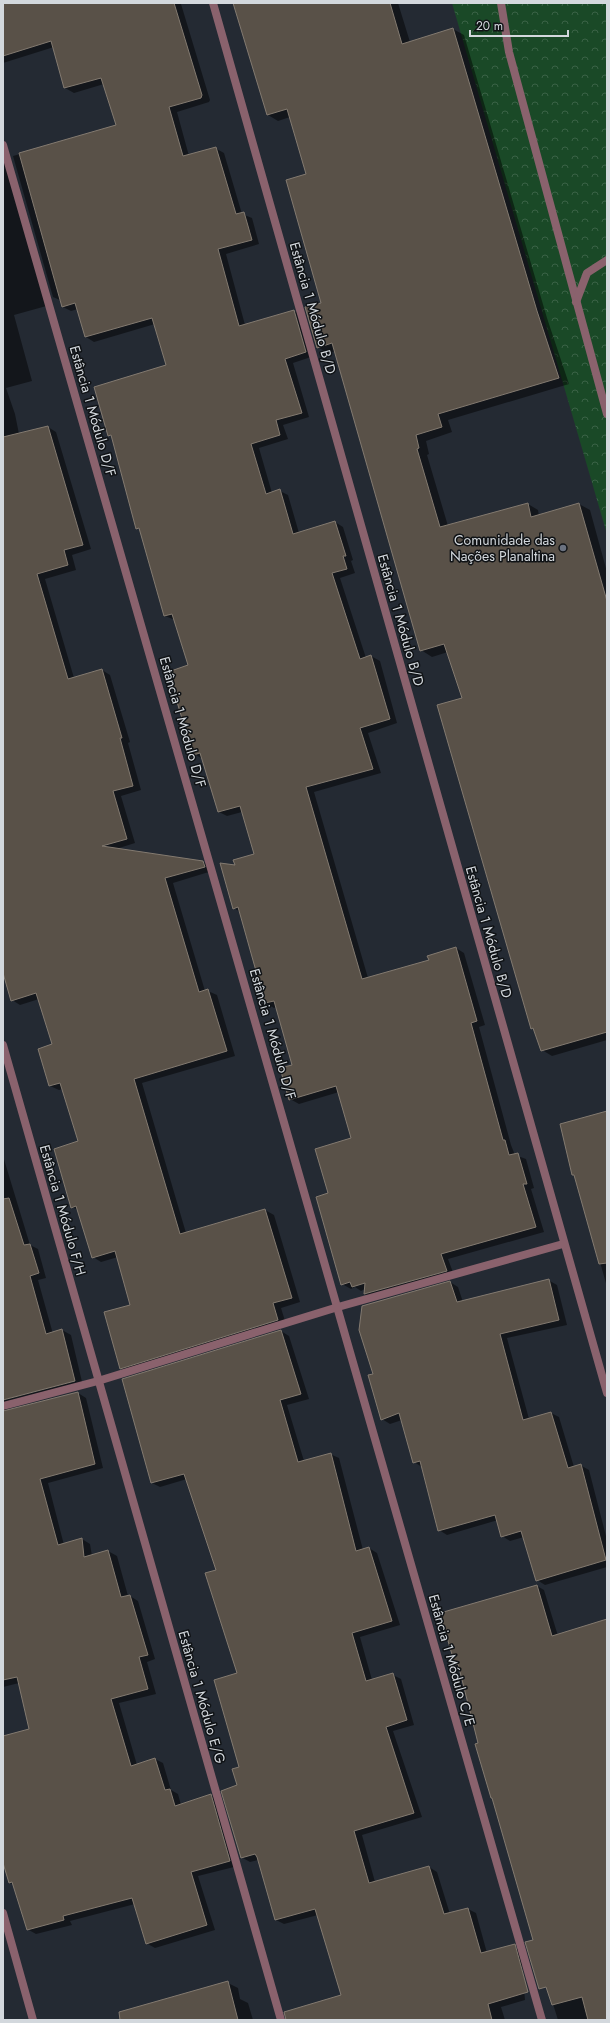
<svg xmlns="http://www.w3.org/2000/svg" width="610" height="2023" viewBox="0 0 610 2023" font-family="Jost,sans-serif">
  <defs>
    <pattern id="forest-crowns" width="20" height="18" patternUnits="userSpaceOnUse"><rect width="20" height="18" fill="#1a4927"/><path d="M2 6a3 3 0 1 1 6 0M12 15a3 3 0 1 1 6 0" fill="none" stroke="#3a6246"/></pattern>
  </defs>
  <rect width="100%" height="100%" fill="#242a33"/>
  <polygon fill="url(#forest-crowns)" points="452,3 607,3 607,534"/>
  <g fill="#0007">
    <polygon points="3,3 183,3 181,4 210,100 209,102 177,112 189,156 215,148 224,153 242,214 252,218 259,244 226,254 245,325 294,311 303,316 314,356 293,363 309,417 283,425 288,439 259,448 272,493 280,491 288,495 299,533 335,522 343,527 353,560 351,561 355,573 340,578 366,658 371,656 380,661 397,723 368,733 381,773 314,792 368,978 430,960 456,948 464,953 485,1025 479,1027 511,1145 515,1155 526,1159 534,1188 531,1189 544,1232 448,1259 454,1275 373,1298 365,1294 365,1289 361,1291 355,1287 351,1289 342,1284 329,1193 353,1138 339,1092 299,1104 290,1099 293,1066 277,1007 274,1008 266,1003 240,912 234,908 236,866 255,855 242,812 227,816 219,812 203,759 194,754 189,666 175,620 165,616 141,530 137,528 113,437 109,435 168,366 155,324 94,342 86,337 78,309 71,311 63,307 62,301 53,297 13,156 117,126 104,84 74,93 65,88 54,47 3,63"/>
    <polygon points="236,3 398,3 410,42 453,29 464,35 547,318 569,384 448,420 452,432 426,441 429,454 427,455 448,526 528,504 538,510 539,516 579,504 590,510 607,572 607,1040 552,1056 542,1050 535,1030 532,1028 463,698 448,652 432,657 421,650 336,351 328,353 317,347 322,303 307,175 290,117 278,121 268,115"/>
    <polygon points="3,160 9,164 50,305 14,315 32,381 6,388 15,414 19,434 48,427 56,432 91,549 72,555 76,570 45,579 74,678 102,670 110,675 130,742 128,743 141,790 121,796 135,843 116,849 203,862 211,866 212,871 173,883 205,991 208,991 217,995 235,1056 142,1083 186,1233 265,1210 274,1215 300,1302 281,1308 286,1324 129,1373 120,1368 131,1305 118,1257 101,1262 93,1257 78,1210 72,1207 80,1142 63,1089 59,1090 50,1086 53,1045 39,999 20,1005 12,1000 3,971"/>
    <polygon points="607,1112 607,1287 576,1176 573,1175"/>
    <polygon points="3,1156 30,1245 38,1249 46,1278 38,1280 53,1334 62,1330 71,1335 83,1386 6,1409 6,1412 78,1393 86,1398 103,1468 48,1483 64,1545 82,1539 90,1544 92,1556 108,1551 117,1556 128,1596 130,1596 138,1601 155,1659 147,1662 156,1694 119,1703 137,1765 155,1759 163,1763 171,1790 178,1794 181,1805 211,1795 219,1800 238,1866 198,1876 215,1930 155,1948 146,1943 135,1904 70,1921 72,1925 36,1934 27,1929 14,1885 10,1883 3,1859 3,1737 30,1730 19,1683 3,1687"/>
    <polygon points="548,1280 557,1285 567,1325 507,1338 529,1419 551,1413 559,1417 574,1467 580,1465 589,1470 607,1540 607,1567 545,1585 537,1580 524,1537 510,1541 502,1536 498,1520 447,1535 439,1530 422,1467 414,1462 402,1420 390,1424 382,1419 374,1374 450,1282 458,1287 463,1302"/>
    <polygon points="281,1331 289,1336 309,1399 287,1405 304,1461 330,1454 339,1458 363,1550 369,1548 377,1553 400,1625 360,1637 372,1680 393,1675 401,1679 414,1725 393,1731 422,1817 362,1835 375,1882 429,1867 437,1872 450,1914 468,1909 476,1913 487,1953 513,1946 521,1951 525,2000 501,2007 505,2020 304,2020 342,1996 318,1915 284,1924 276,1920 258,1860 250,1862 241,1857 238,1786 241,1768 238,1674 217,1571 187,1479 160,1487 152,1483"/>
    <polygon points="537,1586 544,1590 558,1636 607,1620 607,2020 558,2020 533,1940 459,1667 455,1665"/>
    <polygon points="228,1983 238,1988 240,1999 248,2003 253,2020 151,2020"/>
  </g>
  <g fill="#595148" stroke="#837a70">
    <polygon points="3,3 174,3 202,95 201,98 169,107 183,156 216,147 236,214 244,212 252,240 218,249 239,326 294,310 306,352 285,359 302,413 276,420 280,435 251,444 266,494 280,489 293,534 335,521 346,556 343,556 347,569 332,573 360,659 371,655 390,719 360,728 373,769 306,787 362,979 429,960 427,956 456,947 477,1021 471,1023 503,1140 505,1140 509,1155 518,1153 527,1184 523,1184 536,1227 441,1254 447,1271 364,1294 365,1283 352,1287 350,1282 341,1285 316,1197 328,1193 315,1149 351,1138 336,1086 289,1100 280,1068 292,1065 274,1001 265,1003 238,907 233,909 220,863 235,865 233,860 254,854 240,806 218,812 200,753 193,755 168,672 188,665 172,614 164,616 139,528 136,529 111,435 108,436 94,387 166,365 152,318 85,337 75,303 62,307 19,153 116,125 101,78 64,88 51,41 3,56"/>
    <polygon points="233,3 390,3 402,44 453,28 537,311 559,378 438,414 442,427 416,435 419,448 417,449 440,527 528,503 531,517 579,503 607,601 607,1032 541,1051 533,1028 531,1029 437,705 462,698 444,644 420,651 332,343 317,348 305,307 321,303 286,180 306,174 287,109 267,115"/>
    <polygon points="48,426 83,545 64,550 68,565 37,574 68,679 102,669 122,738 120,738 133,786 113,791 127,839 102,846 203,861 205,867 165,878 199,992 208,989 227,1051 134,1079 180,1234 265,1209 292,1298 273,1303 278,1320 120,1369 104,1312 130,1305 115,1251 92,1258 76,1206 71,1208 54,1149 78,1141 60,1083 49,1086 38,1049 52,1044 36,993 11,1001 3,973 3,437"/>
    <polygon points="607,1111 607,1263 599,1264 574,1175 572,1175 560,1124"/>
    <polygon points="9,1198 24,1245 30,1244 39,1273 30,1276 46,1334 62,1329 75,1381 3,1400 3,1199"/>
    <polygon points="549,1279 559,1320 500,1334 523,1420 551,1412 568,1468 581,1464 606,1560 536,1581 521,1531 501,1537 495,1515 438,1531 420,1461 413,1463 399,1413 381,1420 368,1375 373,1374 359,1330 362,1306 450,1281 457,1302"/>
    <polygon points="281,1330 301,1394 280,1400 298,1462 331,1453 356,1551 369,1547 392,1621 352,1633 366,1681 393,1673 407,1720 386,1727 414,1813 354,1831 369,1883 429,1866 444,1914 468,1908 481,1953 515,1944 528,1992 488,2004 492,2020 286,2020 284,2012 341,1995 315,1909 275,1920 257,1857 255,1854 241,1858 221,1791 237,1785 232,1769 239,1767 214,1680 237,1673 205,1573 216,1570 184,1474 151,1483 122,1379"/>
    <polygon points="78,1392 95,1464 40,1479 58,1545 82,1538 84,1557 108,1550 121,1597 130,1595 148,1655 139,1657 148,1689 111,1699 131,1766 155,1758 165,1790 170,1789 175,1806 211,1794 230,1861 191,1872 207,1925 146,1944 132,1898 63,1916 64,1920 27,1930 12,1882 9,1883 3,1863 3,1736 29,1729 17,1677 3,1680 3,1411"/>
    <polygon points="537,1585 552,1636 607,1619 607,2020 588,2020 582,1997 552,2005 546,1987 539,1989 525,1942 533,1940 492,1798 491,1798 475,1744 478,1743 458,1664 455,1665 440,1613"/>
    <polygon points="228,1981 238,2020 120,2020 119,2012"/>
  </g>
  <g fill="none" stroke-linecap="round" stroke-linejoin="round">
    <g stroke="#8a626d" stroke-width="8">
      <polyline points="501,3 509,52 607,414"/>
      <polyline points="576,302 587,273 607,260"/>
    </g>
    <g stroke="#8a626d" stroke-width="8">
      <polyline points="213,3 607,1393"/>
      <polyline points="3,145 542,2020"/>
      <polyline points="3,1045 281,2020"/>
      <polyline points="3,1406 98,1381 338,1307 563,1244"/>
      <polyline points="3,1913 33,2020"/>
    </g>
  </g>
  <circle fill="#6b7280" stroke="#101316" stroke-width="1.5" cx="563" cy="548" r="4"/>
  <g text-anchor="middle" dominant-baseline="central" stroke-width="3" stroke-linejoin="round" paint-order="stroke">
    <g font-size="14" fill="#d3d8dd" stroke="#101316">
      <text transform="translate(313 308) rotate(74)">Estância 1 Módulo B/D</text>
      <text transform="translate(93 411) rotate(74)">Estância 1 Módulo D/F</text>
      <text transform="translate(401 620) rotate(74)">Estância 1 Módulo B/D</text>
      <text transform="translate(183 722) rotate(74)">Estância 1 Módulo D/F</text>
      <text transform="translate(489 932) rotate(74)">Estância 1 Módulo B/D</text>
      <text transform="translate(273 1034) rotate(74)">Estância 1 Módulo D/F</text>
      <text transform="translate(63 1210) rotate(74)">Estância 1 Módulo F/H</text>
      <text transform="translate(452 1660) rotate(74)">Estância 1 Módulo C/E</text>
      <text transform="translate(202 1697) rotate(74)">Estância 1 Módulo E/G</text>
    </g>
    <g font-size="14" fill="#d3d8dd" stroke="#101316" text-anchor="end">
      <text x="555" y="540">Comunidade das<tspan x="555" dy="16">Nações Planaltina</tspan></text>
    </g>
  </g>
  <rect width="610" height="2023" fill="none" stroke="#d3d8dd" stroke-width="8"/>
  <path d="M470 30v6h98v-6" fill="none" stroke="#d3d8dd" stroke-width="2"/>
  <text x="476" y="30" font-size="12" fill="#d3d8dd" stroke="#101316" stroke-width="3" paint-order="stroke">20 m</text>
</svg>
